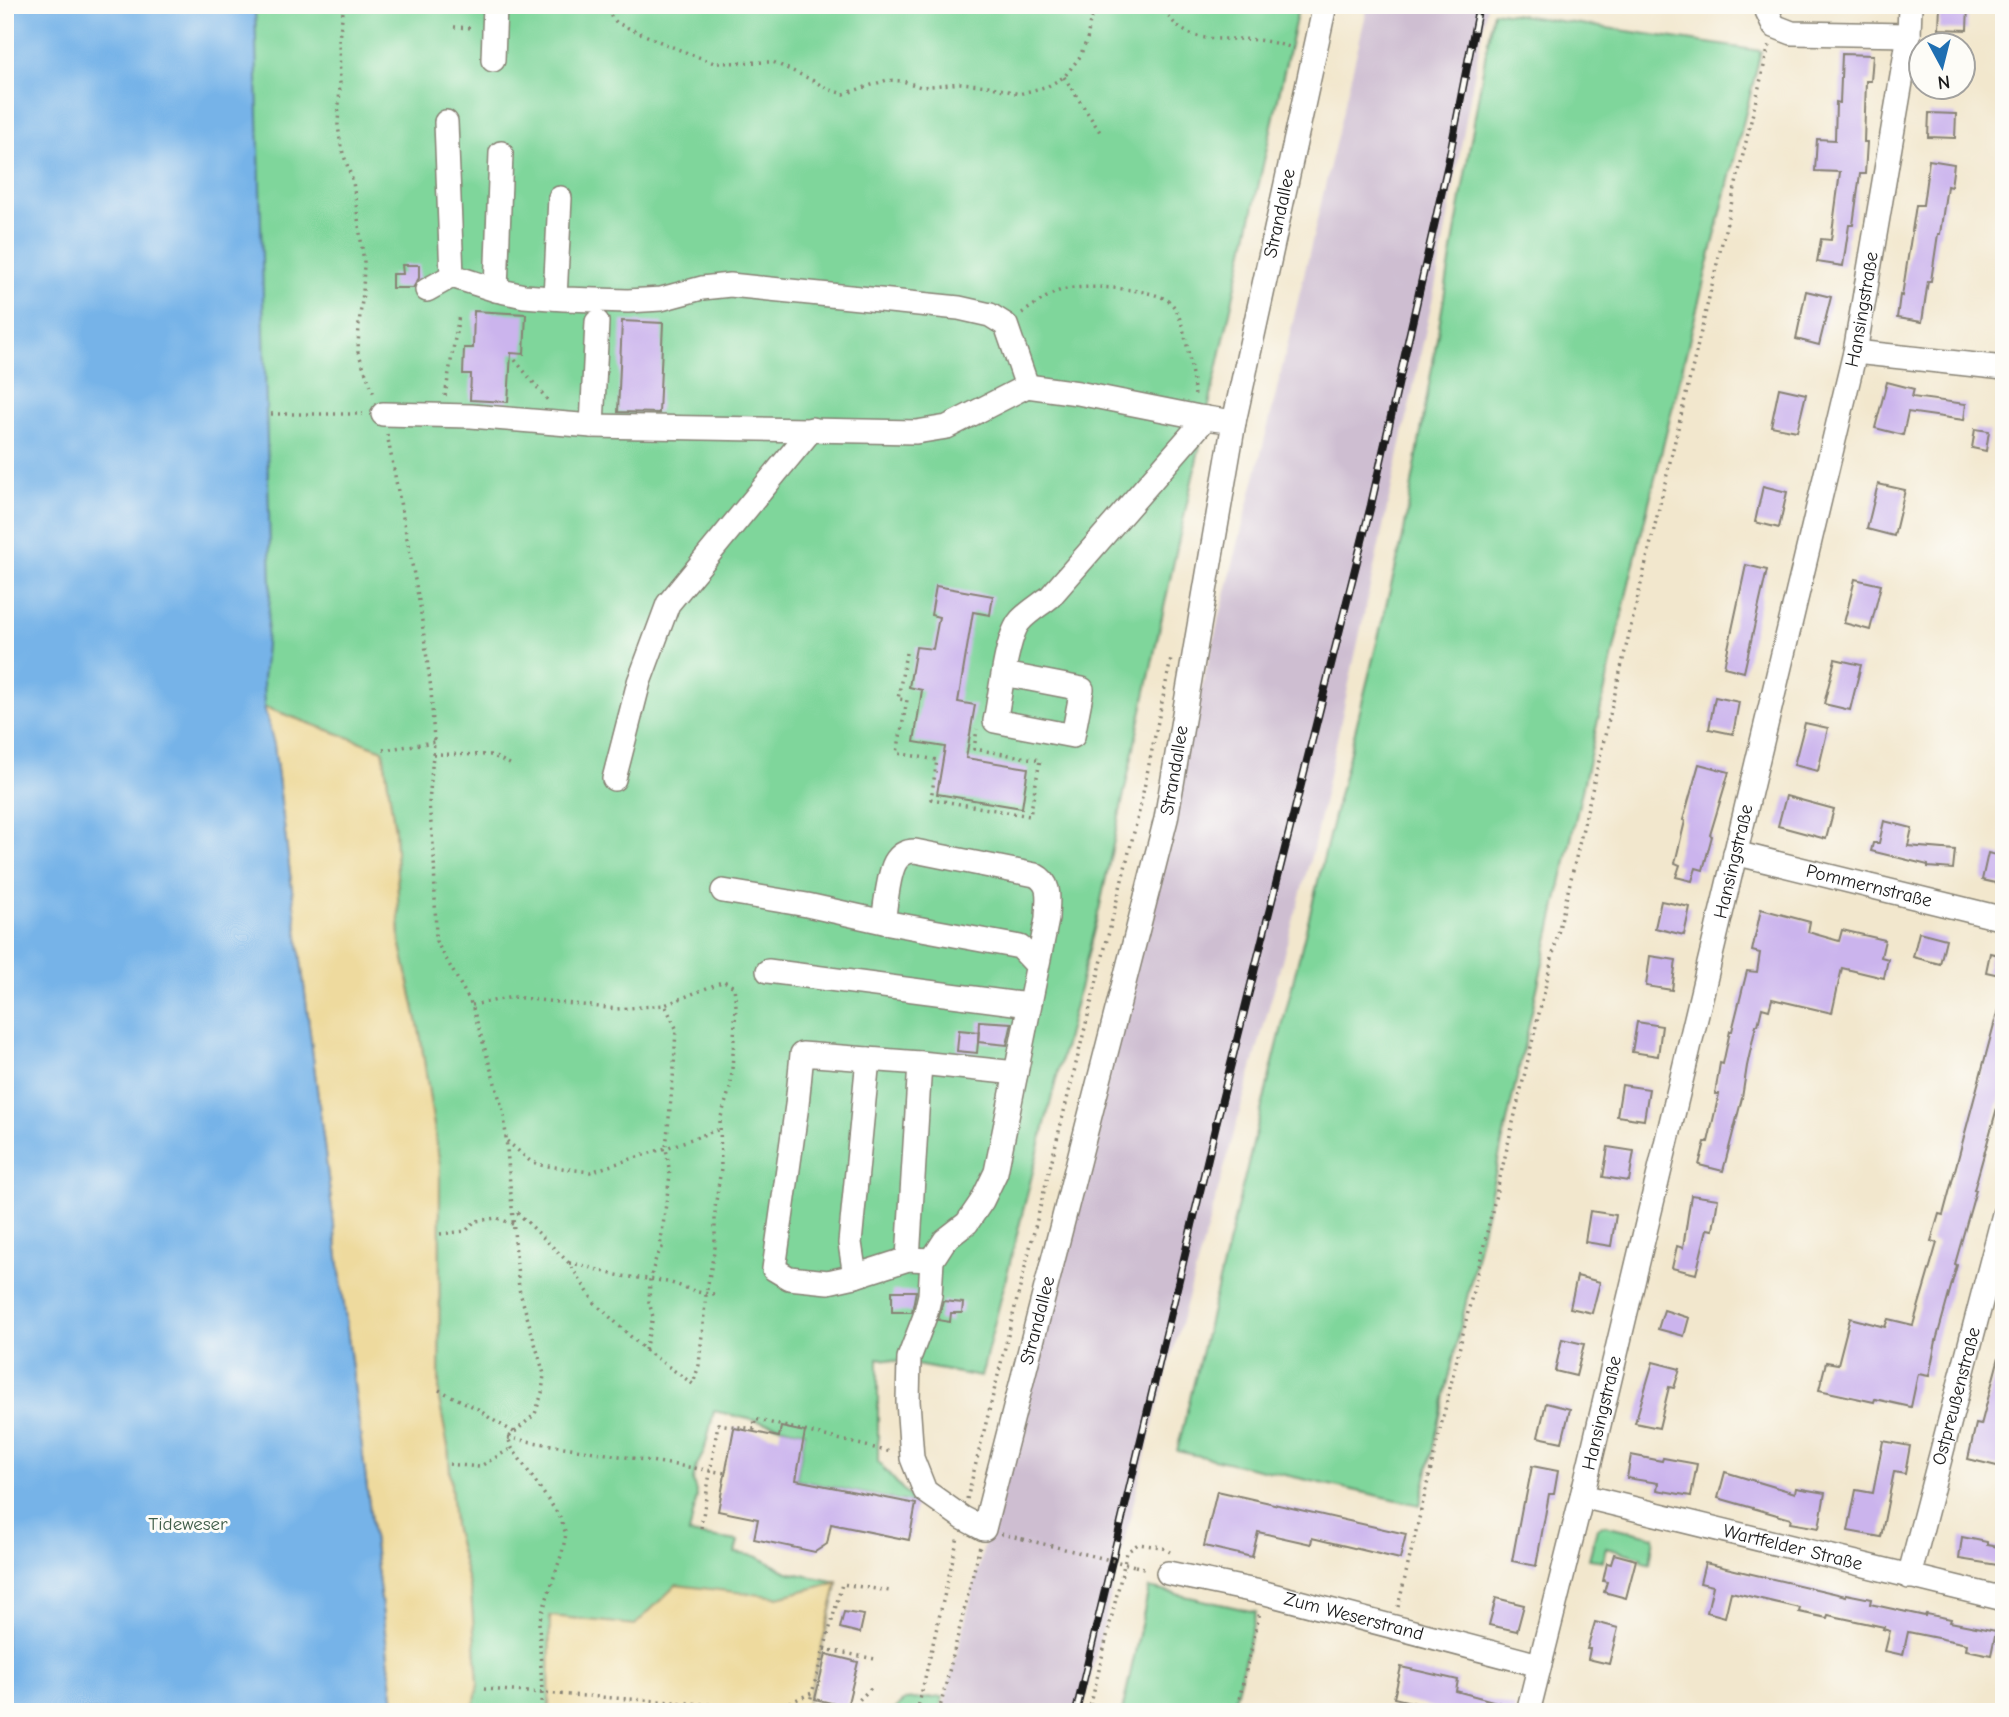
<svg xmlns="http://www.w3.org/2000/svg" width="2009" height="1717" viewBox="0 0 2009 1717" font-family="'Comic Neue',sans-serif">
  <rect width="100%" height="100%" fill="#fdfcf7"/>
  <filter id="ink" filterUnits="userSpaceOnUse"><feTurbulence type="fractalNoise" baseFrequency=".0143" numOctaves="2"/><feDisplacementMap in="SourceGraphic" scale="14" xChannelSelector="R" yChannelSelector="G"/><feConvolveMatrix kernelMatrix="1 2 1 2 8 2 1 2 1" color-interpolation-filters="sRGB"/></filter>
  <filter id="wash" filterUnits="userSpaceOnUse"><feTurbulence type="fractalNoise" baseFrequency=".00686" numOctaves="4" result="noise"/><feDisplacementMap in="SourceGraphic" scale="28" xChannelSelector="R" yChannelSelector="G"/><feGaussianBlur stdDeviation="1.57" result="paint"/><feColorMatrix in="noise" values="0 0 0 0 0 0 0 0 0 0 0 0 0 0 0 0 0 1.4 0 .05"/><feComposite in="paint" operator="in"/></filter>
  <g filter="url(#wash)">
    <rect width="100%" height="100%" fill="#f2e7cd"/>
    <polygon fill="#cebed1" points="1368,5 1487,5 1435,288 1313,849 1153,1424 1082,1712 942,1712 1272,410"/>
    <g fill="#7fd69b" stroke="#4e795c" stroke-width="2">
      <polygon points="5,5 1299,5 1174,561 1099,910 981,1377 878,1358 878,1462 916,1504 796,1480 805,1432 714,1411 704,1452 696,1467 693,1481 697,1496 689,1534 738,1541 735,1553 756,1556 787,1572 838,1582 805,1712 634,1625 551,1616 549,1712 473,1712 478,1683 471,1594 454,1526 448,1447 439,1400 440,1166 420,1034 400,941 395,831 383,750 265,707 274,745 395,1712 5,1712"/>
      <polygon points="1493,11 1761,51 1630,579 1420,1505 1177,1451 1403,537"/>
      <polygon points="1605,1525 1654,1537 1650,1564 1641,1561 1641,1557 1606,1548 1603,1561 1589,1559 1597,1528"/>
      <polygon points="1149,1588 1256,1612 1232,1712 1122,1712"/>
      <polygon points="943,1697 939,1712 893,1712 904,1700"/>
    </g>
    <g fill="#eeda9e" stroke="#857b5d" stroke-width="2">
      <polygon points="264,707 383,750 395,831 400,941 420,1034 440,1166 439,1400 448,1447 454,1526 471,1594 478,1683 473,1712 395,1712 274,745"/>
      <polygon points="838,1582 805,1712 549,1712 550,1616 635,1625 676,1585 778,1597"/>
    </g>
    <polygon fill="#76b3e8" stroke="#496882" stroke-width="2" points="5,5 255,5 271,585 263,680 264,707 274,745 395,1712 5,1712"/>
    <g id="blocks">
      <g fill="#cbb4ed">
        <polygon points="1940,5 1968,5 1967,30 1939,29"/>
        <polygon points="1842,54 1873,55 1871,81 1866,81 1864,142 1867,142 1865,174 1860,174 1853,225 1849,225 1843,266 1817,262 1821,239 1831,240 1840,172 1815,171 1817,139 1835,140 1836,102 1840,103"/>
        <polygon points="1929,113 1956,114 1955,138 1928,137"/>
        <polygon points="1929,160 1954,164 1951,187 1947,186 1940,234 1938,234 1931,281 1928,281 1922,322 1897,318 1900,295 1902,296 1916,205 1923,205"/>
        <polygon points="402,265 419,265 419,278 413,288 392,288 392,274 403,274"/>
        <polygon points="1806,291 1831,297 1819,345 1796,339"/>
        <polygon points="474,311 526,314 524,354 511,353 508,402 470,400 471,374 463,374 464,348 473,348"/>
        <polygon points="622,321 663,323 659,413 618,412"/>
        <polygon points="1887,382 1914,389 1912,397 1966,404 1964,420 1908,412 1903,435 1875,428"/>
        <polygon points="1779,388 1806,394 1797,431 1771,426"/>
        <polygon points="1975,429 1989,431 1986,451 1972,448"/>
        <polygon points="1878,484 1905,490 1894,536 1867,529"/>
        <polygon points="1763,486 1787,492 1779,528 1755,522"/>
        <polygon points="1746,565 1767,570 1744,672 1724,667"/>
        <polygon points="1855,579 1881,585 1870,630 1844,623"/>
        <polygon points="936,586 993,596 990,615 973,612 958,702 975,705 966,758 1028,768 1022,808 937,794 945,747 914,742 922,690 909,687 916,647 933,649 939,617 931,615"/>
        <polygon points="1835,659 1861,665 1850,710 1824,704"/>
        <polygon points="1715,697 1739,702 1733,734 1709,729"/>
        <polygon points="1805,723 1828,728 1818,771 1794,765"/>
        <polygon points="1699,764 1729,772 1710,835 1712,836 1703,870 1696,868 1692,881 1676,877 1680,865 1675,863 1685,821 1683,820"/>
        <polygon points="1786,796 1834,809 1826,839 1778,826"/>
        <polygon points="1884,821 1912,828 1908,846 1955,850 1953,869 1928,867 1928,865 1871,851 1873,843 1879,843"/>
        <polygon points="1988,853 2004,857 2004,885 1982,880"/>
        <polygon points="1661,901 1690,907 1684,935 1655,928"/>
        <polygon points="1761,909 1810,922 1808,932 1839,941 1842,930 1885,940 1881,957 1888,959 1884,978 1842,968 1832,1013 1772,999 1769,1010 1762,1008 1758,1025 1756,1025 1747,1066 1742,1098 1723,1171 1699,1165 1705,1142 1708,1142 1719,1094 1715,1094 1720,1063 1723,1064 1730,1031 1732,1031 1747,971 1757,972 1760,953 1752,951"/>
        <polygon points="1919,932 1946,939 1940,964 1913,957"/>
        <polygon points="1990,953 2004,956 2004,976 1986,972"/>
        <polygon points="1650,956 1676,960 1672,990 1646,986"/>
        <polygon points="2000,1002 2004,1003 2004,1083 1974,1190 1976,1190 1955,1264 1957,1265 1936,1341 1929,1376 1918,1374 1911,1407 1875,1399 1874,1402 1819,1390 1826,1362 1838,1364 1850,1318 1885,1327 1888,1319 1913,1325 1937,1243 1931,1241 1939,1214 1943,1215"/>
        <polygon points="979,1021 1012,1023 1007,1045 978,1042"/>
        <polygon points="1637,1022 1662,1026 1658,1056 1632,1052"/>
        <polygon points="959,1030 979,1032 977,1053 957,1051"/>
        <polygon points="1622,1085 1649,1089 1644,1120 1617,1116"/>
        <polygon points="1608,1147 1634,1151 1629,1181 1603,1177"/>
        <polygon points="1691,1195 1718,1199 1713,1230 1707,1229 1696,1274 1672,1268 1677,1246 1683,1248"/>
        <polygon points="1590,1211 1616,1215 1611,1246 1585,1242"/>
        <polygon points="1577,1276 1600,1282 1592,1313 1570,1308"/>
        <polygon points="892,1291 916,1291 912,1312 892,1312"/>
        <polygon points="943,1301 963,1303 962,1313 951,1313 950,1322 938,1320"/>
        <polygon points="1664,1310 1689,1318 1684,1336 1658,1329"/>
        <polygon points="1562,1339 1584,1344 1576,1376 1555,1371"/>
        <polygon points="1999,1357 2004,1357 2004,1456 2001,1467 1968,1459 1976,1424 1981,1425"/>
        <polygon points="1653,1362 1680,1369 1674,1388 1669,1387 1659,1428 1635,1423"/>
        <polygon points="1546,1403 1570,1409 1562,1442 1538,1437"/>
        <polygon points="781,1427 805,1432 796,1480 916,1504 909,1540 831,1524 827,1544 815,1552 754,1539 758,1519 718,1511 734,1428 779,1437"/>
        <polygon points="1883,1441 1910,1446 1905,1474 1894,1472 1881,1537 1848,1531 1856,1490 1873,1493"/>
        <polygon points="1631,1455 1662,1461 1663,1458 1697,1464 1691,1496 1657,1490 1658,1483 1627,1478"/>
        <polygon points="1532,1466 1558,1471 1554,1494 1549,1494 1536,1566 1512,1561 1523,1502 1525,1502"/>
        <polygon points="1725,1472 1795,1493 1796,1488 1825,1493 1819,1528 1790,1523 1791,1519 1718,1498"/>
        <polygon points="1217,1491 1406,1534 1400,1559 1312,1538 1311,1544 1258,1532 1252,1557 1204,1546"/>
        <polygon points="1962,1537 1987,1542 1987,1545 2004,1548 2004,1566 1959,1559"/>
        <polygon points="1614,1554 1636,1560 1626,1598 1604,1592 1607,1582 1603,1581 1607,1563 1611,1564"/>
        <polygon points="1705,1563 1846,1596 1846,1594 1871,1599 1870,1604 1925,1616 1926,1614 1951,1619 1950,1622 1996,1631 1991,1655 1966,1650 1967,1644 1908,1632 1903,1655 1885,1651 1890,1631 1883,1629 1884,1627 1828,1615 1827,1618 1799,1612 1800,1608 1731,1592 1725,1617 1707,1612 1713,1586 1700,1583"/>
        <polygon points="1496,1598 1524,1605 1517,1631 1489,1625"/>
        <polygon points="844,1612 864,1615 860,1633 840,1628"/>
        <polygon points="1595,1622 1618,1628 1609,1664 1588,1659 1590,1649 1587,1649"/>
        <polygon points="826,1654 858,1662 847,1707 815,1699"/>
        <polygon points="1401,1667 1458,1680 1456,1691 1515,1707 1514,1712 1453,1712 1394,1698"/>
      </g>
    </g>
  </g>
  <g filter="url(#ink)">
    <use href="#blocks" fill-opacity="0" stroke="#878274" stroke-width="2"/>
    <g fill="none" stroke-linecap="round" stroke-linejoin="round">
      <defs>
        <g id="minor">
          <polyline points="1768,5 1767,11 1774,26 1792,33 1909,35"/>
          <polyline points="493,60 495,5"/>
          <polyline points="446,122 452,276"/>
          <polyline points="427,290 452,276 496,290 524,296 564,299 628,301 661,299 702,288 730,285 959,308 990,315 1006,325 1027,386"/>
          <polyline points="496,290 501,153"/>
          <polyline points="555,298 560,198"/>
          <polyline points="1855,352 2004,368"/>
          <polyline points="383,414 471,416 592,426 916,432 947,427 1027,386 1078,393 1199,417 1234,422"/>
          <polyline points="592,426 597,322"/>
          <path d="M1004,674L1082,689L1073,736L995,721C1000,699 1006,636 1020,621C1028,612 1040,605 1050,597L1206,418"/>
          <polyline points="614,779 639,682 668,604 812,429"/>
          <path id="s1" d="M1735,853L2004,919"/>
          <polyline points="723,891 807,905 884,922"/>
          <path id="s2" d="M1037,965L1020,947L884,922C884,910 886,900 888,888C891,871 894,851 915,851L1035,875C1053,884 1047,901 1047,919L996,1172L982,1201L967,1223L945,1240L932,1260L930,1295L925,1316L909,1358L908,1401L912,1458L925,1491L963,1518L984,1529L1166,819L1234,422L1325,5"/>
          <polyline points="768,971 1028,1005"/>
          <polyline points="868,1059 850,1243 855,1276 908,1259 932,1260"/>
          <polyline points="908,1259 920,1063"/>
          <polyline points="855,1276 828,1282 789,1278 774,1269 797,1105 802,1054 920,1063 1016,1073"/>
          <path id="s3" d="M1582,1496L2004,1599"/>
          <path id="s4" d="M1168,1573L1265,1593L1539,1665"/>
          <path id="s5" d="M1909,1577L2004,1214"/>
          <path id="s6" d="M1528,1712L1582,1496L1855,352L1909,35L1910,5"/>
        </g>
      </defs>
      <use href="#minor" stroke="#878274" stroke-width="26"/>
      <g stroke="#878274" stroke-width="3.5" stroke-dasharray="2 5" stroke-linecap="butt">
        <polyline points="344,5 339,38 340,85 338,125 341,147 353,182 364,262 363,293 359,323 358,352 375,397"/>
        <polyline points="601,5 617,23 670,46 714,63 773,62 810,79 830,90 844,94 887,80 903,81 921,87 961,83 988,86 1019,94 1048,86 1064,77 1079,58 1087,40 1090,21 1095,11 1104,5"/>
        <path d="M1160,5C1188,49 1214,36 1257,40C1269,41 1282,45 1294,48"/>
        <polyline points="454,27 474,28"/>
        <polyline points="1064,77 1102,135"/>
        <path d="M1022,313C1033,306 1046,296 1059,291C1078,283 1155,288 1170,302C1186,317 1191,372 1195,395"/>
        <polyline points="515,360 550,403"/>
        <polyline points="445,396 459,315"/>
        <polyline points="271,414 363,414"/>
        <polyline points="387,434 420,606 431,689 434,742 429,804 434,854 436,941 472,1005 504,1114 519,1289 544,1374 542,1393 535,1414 508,1438 512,1448 560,1517 566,1534 562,1553 539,1622 542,1693 540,1712"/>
        <polyline points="906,653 898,699 907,700 897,753 937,760 931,799 1030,816 1040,760 974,749 977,729"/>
        <polyline points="383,750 434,742"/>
        <polyline points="433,754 491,755 512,765"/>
        <polyline points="472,1005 513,997 617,1009 665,1005 724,981 734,987 736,1006 731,1085 720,1120 721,1169 715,1208 715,1247 706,1294 699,1365 693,1384 645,1350 595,1303 569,1263 514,1209"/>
        <polyline points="507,1141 530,1161 541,1165 590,1172 666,1148 720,1129"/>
        <polyline points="440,1234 466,1231 475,1221 497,1218 515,1225"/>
        <path d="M569,1263C587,1265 604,1273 622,1276C638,1278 655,1279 671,1283C691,1289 696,1294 719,1294"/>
        <polyline points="645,1350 653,1317 649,1302 650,1280 656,1258 662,1248 660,1247 670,1175 666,1148 674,1068 676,1028 665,1005"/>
        <polyline points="439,1390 478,1409 491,1419 514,1432"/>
        <polyline points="508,1438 725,1473"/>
        <polyline points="449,1464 479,1467 512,1448"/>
        <polyline points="967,1499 1139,812 1171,659"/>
        <polyline points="701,1528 718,1424 754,1429 755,1419 891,1452"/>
        <polyline points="1001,1534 1023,1539"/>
        <polyline points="1135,1566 1148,1569"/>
        <polyline points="1398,1607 1769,45"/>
        <polyline points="824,1649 875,1659"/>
        <polyline points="484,1689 774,1709 812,1693 842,1584 890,1591"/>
        <polyline points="808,1712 812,1693"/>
        <polyline points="853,1712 859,1700 874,1685"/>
        <polyline points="917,1712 958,1537"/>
        <polyline points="939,1712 980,1546"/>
        <polyline points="1089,1712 1127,1552 1138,1544 1161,1547 1170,1552"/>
        <polyline points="1236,1712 1260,1612"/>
      </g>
      <use href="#minor" stroke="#fff" stroke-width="23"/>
      <defs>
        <polyline id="rail" points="1076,1712 1217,1120 1371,505 1448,164 1479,5"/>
      </defs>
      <use href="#rail" stroke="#1c1c1c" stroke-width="8"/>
      <use href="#rail" stroke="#fdfcf7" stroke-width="5" stroke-dasharray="16" stroke-linecap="butt"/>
      <polyline stroke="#878274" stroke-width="3.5" stroke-dasharray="2 5" stroke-linecap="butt" points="1023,1539 1135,1566"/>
    </g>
  </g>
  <g text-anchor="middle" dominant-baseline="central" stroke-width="6" stroke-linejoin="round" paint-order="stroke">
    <g font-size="19" fill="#1c1c1c" stroke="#fdfcf7">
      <text stroke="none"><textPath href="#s2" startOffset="2445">Strandallee</textPath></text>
      <text stroke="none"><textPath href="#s6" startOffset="1442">Hansingstraße</textPath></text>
      <text stroke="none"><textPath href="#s2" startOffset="1878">Strandallee</textPath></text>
      <text stroke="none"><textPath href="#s6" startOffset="875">Hansingstraße</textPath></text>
      <text stroke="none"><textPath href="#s1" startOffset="138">Pommernstraße</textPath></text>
      <text stroke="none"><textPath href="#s2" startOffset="1311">Strandallee</textPath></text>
      <text stroke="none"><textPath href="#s5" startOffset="187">Ostpreußenstraße</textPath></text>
      <text stroke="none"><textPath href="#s6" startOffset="308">Hansingstraße</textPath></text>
      <text stroke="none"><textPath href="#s3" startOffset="217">Wartfelder Straße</textPath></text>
      <text stroke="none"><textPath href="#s4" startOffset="191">Zum Weserstrand</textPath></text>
    </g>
    <g font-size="19" fill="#3f5d48" stroke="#fdfcf7">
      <text x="188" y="1524">Tideweser</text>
    </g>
  </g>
  <rect width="2009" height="1717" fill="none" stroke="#fdfcf7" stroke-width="28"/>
  <g transform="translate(1942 66) rotate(173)"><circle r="33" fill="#fdfcf7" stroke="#a3a29f" stroke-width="2"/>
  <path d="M0-5L12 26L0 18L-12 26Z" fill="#1f6fb2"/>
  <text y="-10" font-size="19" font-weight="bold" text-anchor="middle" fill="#1c1c1c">N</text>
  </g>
</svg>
